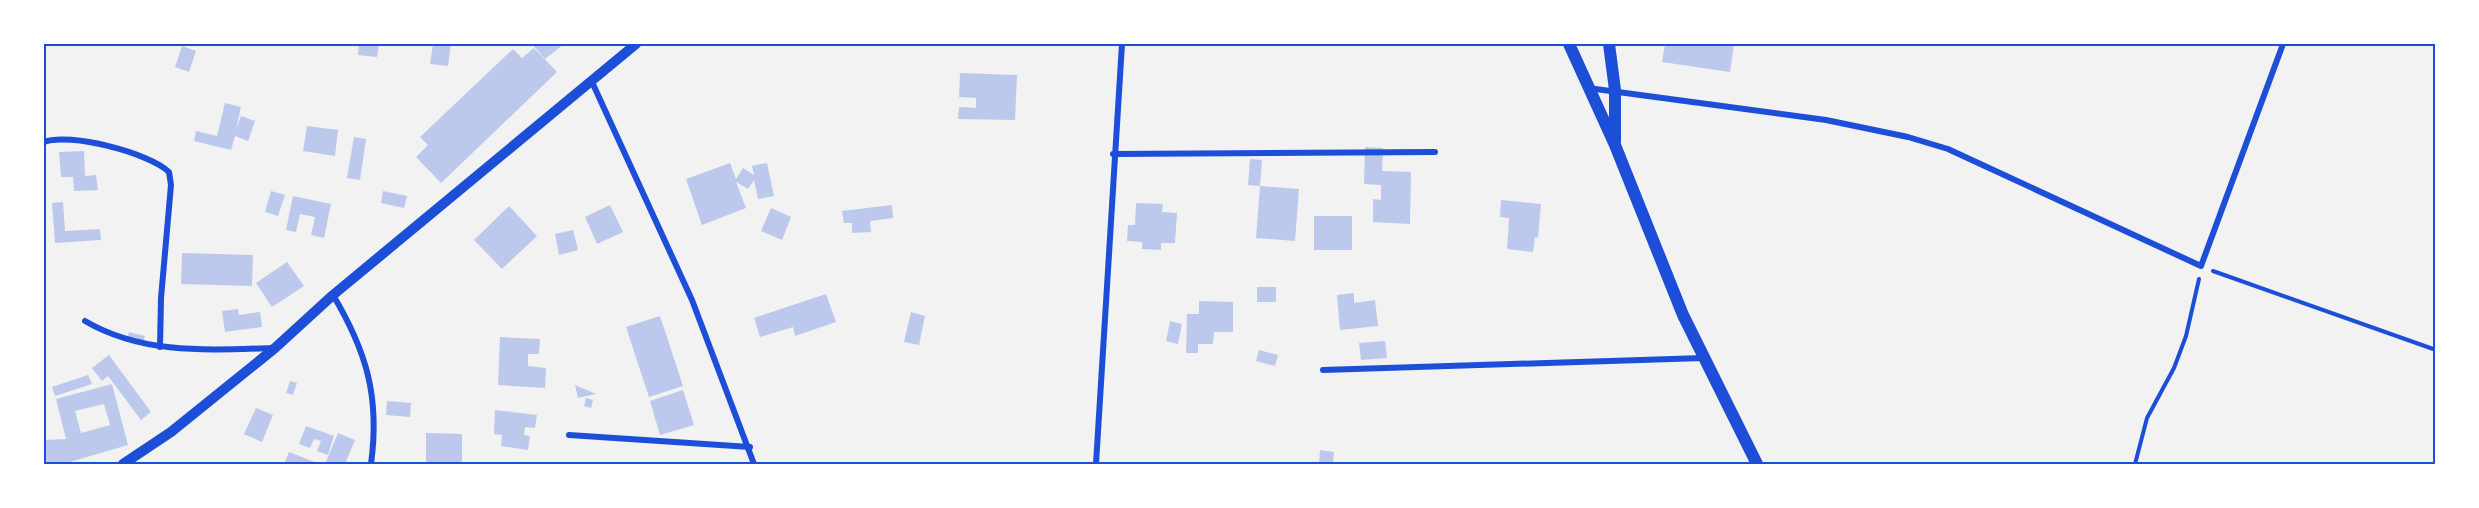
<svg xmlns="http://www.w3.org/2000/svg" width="2479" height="508" viewBox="0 0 2479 508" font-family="'Playfair Display',serif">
  <rect width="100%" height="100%" fill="#f2f2f2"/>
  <g fill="#bdc9ec" fill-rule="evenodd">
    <polygon points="359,44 379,44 377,57 358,55"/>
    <polygon points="433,44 451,44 448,66 430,64"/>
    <polygon points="532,44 564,44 545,59"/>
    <polygon points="1665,44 1734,44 1730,72 1662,62"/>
    <polygon points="182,46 196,51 189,72 175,67"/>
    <polygon points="534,48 557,72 441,183 416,157 428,145 420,137 513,49 522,58"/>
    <polygon points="960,73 1017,75 1015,120 958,119 959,107 976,108 976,98 959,97"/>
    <polygon points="225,103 241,107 236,130 241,116 255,121 248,141 235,136 231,150 194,141 196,131 217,136"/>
    <polygon points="307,126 338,130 335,156 303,151"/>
    <polygon points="354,137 366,139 360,180 347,178"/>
    <polygon points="1365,147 1383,148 1382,171 1411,172 1410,224 1373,222 1373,199 1381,200 1381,185 1364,184"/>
    <polygon points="84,151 85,176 96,175 98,190 74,191 73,177 61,177 59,152"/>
    <polygon points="1250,159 1262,160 1260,186 1248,185"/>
    <polygon points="730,163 736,179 743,168 754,175 752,166 767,163 774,196 758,199 754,180 748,189 736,182 746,208 702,225 686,179"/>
    <polygon points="1260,186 1299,189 1295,241 1256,238"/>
    <polygon points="271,191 285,195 278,216 265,212"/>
    <polygon points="383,191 407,196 404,208 381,203"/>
    <polygon points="293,196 331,204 324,238 311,235 315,217 300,214 296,232 286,230"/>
    <polygon points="1501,200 1541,204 1538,238 1535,237 1533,252 1507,249 1509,218 1500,217"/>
    <polygon points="63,202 65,231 100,229 101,240 55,243 52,203"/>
    <polygon points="1136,203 1163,204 1162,212 1177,213 1175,243 1161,243 1161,250 1142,249 1142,242 1127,241 1128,225 1135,225"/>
    <polygon points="610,205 623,232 597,244 585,217"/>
    <polygon points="892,205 893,218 870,221 871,232 852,233 852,223 844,223 842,211"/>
    <polygon points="509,206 537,236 502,269 474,240"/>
    <polygon points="771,208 791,217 782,240 761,231"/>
    <rect x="1314" y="216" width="38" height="34"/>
    <polygon points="573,230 578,250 559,255 555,234"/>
    <polygon points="182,253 253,255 252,286 181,284"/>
    <polygon points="287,262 304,286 272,307 256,283"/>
    <rect x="1257" y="287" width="19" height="15"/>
    <polygon points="1354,293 1354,303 1375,300 1378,326 1340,330 1337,295"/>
    <polygon points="826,294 836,322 795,336 793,327 760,337 754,318"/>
    <polygon points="1199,301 1233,302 1233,332 1214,332 1213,344 1198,344 1198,353 1186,353 1187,314 1199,314"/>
    <polygon points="238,309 239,315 260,312 262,327 225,332 222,311"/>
    <polygon points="911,312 925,316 919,345 904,342"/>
    <polygon points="660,316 683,386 649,397 626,327"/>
    <polygon points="1170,321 1182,324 1178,344 1166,341"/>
    <polygon points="129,332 145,336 143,344 127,340"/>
    <polygon points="500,337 540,339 539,354 528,354 528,366 546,368 545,388 498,385"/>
    <polygon points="1385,341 1387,358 1361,360 1359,343"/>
    <polygon points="1259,350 1278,355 1275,366 1256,361"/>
    <polygon points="109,355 151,412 141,420 108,376 102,381 92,368"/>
    <polygon points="88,375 92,384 55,396 52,387"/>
    <polygon points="290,381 297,383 293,395 286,393"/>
    <path d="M112,384L128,445L63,464H44V440L66,439L56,399ZM104,404L110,425L81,433L75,411Z"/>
    <polygon points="575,385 596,394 578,398"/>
    <polygon points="683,390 694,425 660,435 650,401"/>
    <polygon points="586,398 593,400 591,408 584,406"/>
    <polygon points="387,401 411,403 410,417 386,415"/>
    <polygon points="256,408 273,415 262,442 244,434"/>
    <polygon points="495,410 537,415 535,428 525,427 524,435 530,436 528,450 501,446 502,435 494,434"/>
    <polygon points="306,426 334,436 328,455 317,451 321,441 314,439 310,448 299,444"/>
    <polygon points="338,433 355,440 345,464 325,464"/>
    <polygon points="426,433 462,434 462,464 426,464"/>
    <polygon points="1320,450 1334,452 1333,464 1319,464"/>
    <polygon points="289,452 320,464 284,464"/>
  </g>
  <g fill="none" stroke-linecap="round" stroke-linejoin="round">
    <g stroke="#1d4ed8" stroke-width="4">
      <polyline points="2213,271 2436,350"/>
      <polyline points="2135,464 2147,418 2174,368 2186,336 2199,279"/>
    </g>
    <g stroke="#1d4ed8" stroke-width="6">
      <polyline points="592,82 692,300 754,464"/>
      <polyline points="1588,88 1826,120 1908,137 1948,149 2201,266 2283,44"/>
      <path d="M44,142C69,132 150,153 169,172L171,185L161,298L160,347"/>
      <polyline points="1113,154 1435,152"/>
      <path d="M333,295C367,352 380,398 371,464"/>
      <path d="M85,321C143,355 209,350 274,348"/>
      <polyline points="1323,370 1703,358"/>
      <polyline points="569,435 750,447"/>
      <polyline points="1096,464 1122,44"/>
    </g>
    <polyline stroke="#1d4ed8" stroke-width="10" points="123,464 171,432 275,348 333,295 636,44"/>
    <g stroke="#1d4ed8" stroke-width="12">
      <polyline points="1569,44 1615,145 1683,315 1757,464"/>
      <polyline points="1609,44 1615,90 1615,141"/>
    </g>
  </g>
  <rect width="2479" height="508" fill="none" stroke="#ffffff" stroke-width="90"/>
  <rect x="45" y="45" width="2389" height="418" fill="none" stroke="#1d4ed8" stroke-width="2"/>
</svg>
